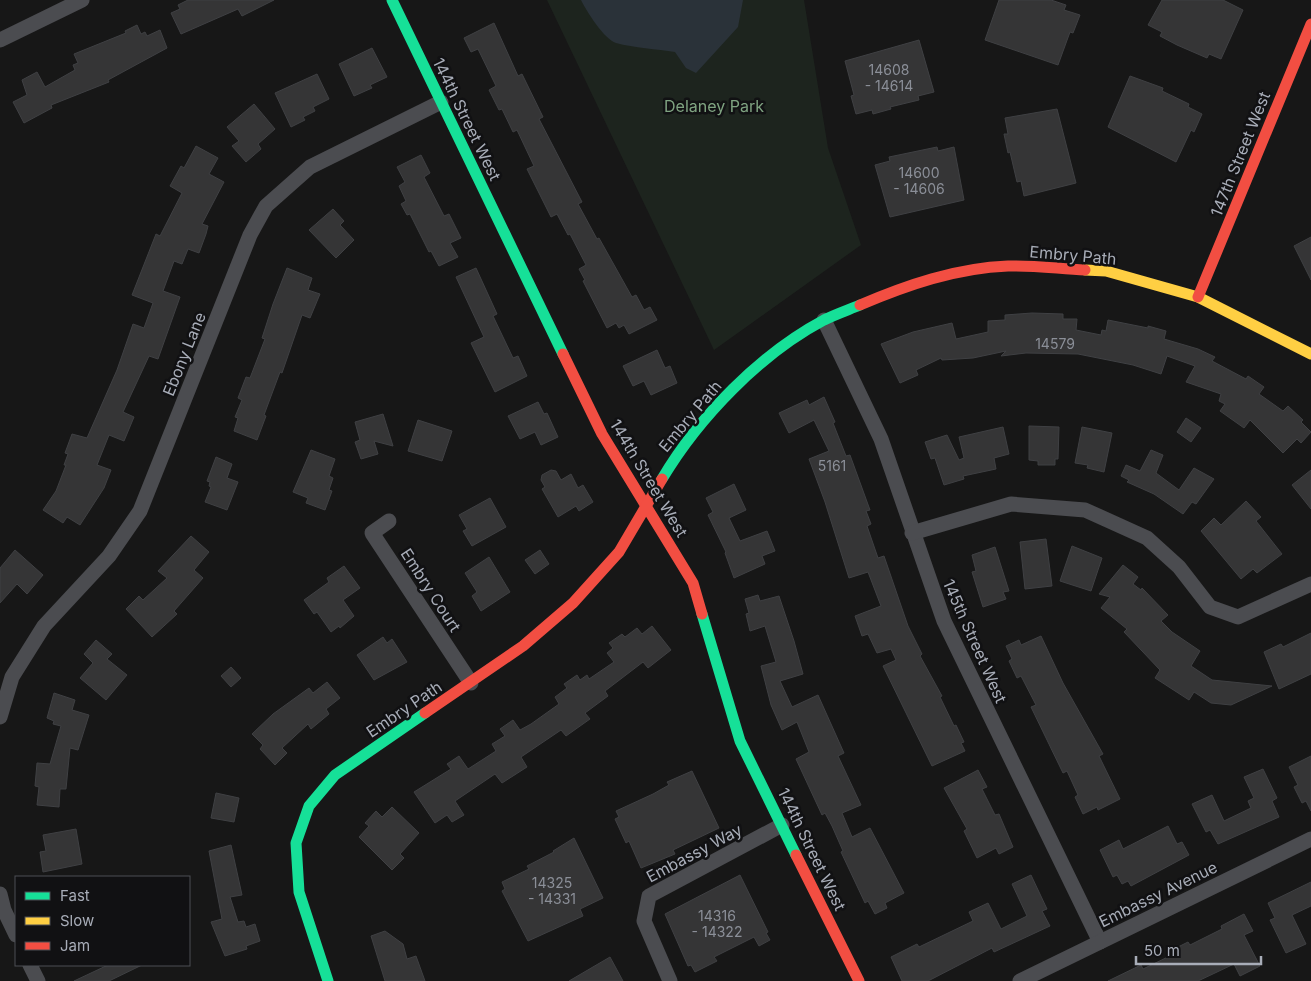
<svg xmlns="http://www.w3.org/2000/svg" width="1311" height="981" viewBox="0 0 1311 981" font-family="Inter,sans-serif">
  <rect width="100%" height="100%" fill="#171717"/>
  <polygon fill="#1d241e" points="547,0 804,0 828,148 861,245 714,350"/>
  <path fill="#2a3239" d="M581,0H743L738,27L696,73L686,68L675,52C657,49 634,48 616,43C604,39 587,12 581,0Z"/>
  <g fill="#353536" stroke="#3f4043">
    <polygon points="188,0 274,0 242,16 238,9 181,34 171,13 180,9 178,5"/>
    <polygon points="999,0 1051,0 1066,5 1064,10 1080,15 1073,33 1070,32 1058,65 985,40"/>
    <polygon points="1162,0 1223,0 1243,10 1221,59 1209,54 1207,58 1177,45 1160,36 1162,32 1148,25"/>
    <polygon points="494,23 518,76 522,74 543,117 539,119 582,202 578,204 597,239 599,238 632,297 636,295 644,310 650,307 657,320 629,334 624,325 619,328 616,323 607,328 583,281 585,280 579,269 586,265 570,234 568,235 557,214 551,217 527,169 534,166 517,130 513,132 502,109 499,110 489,90 496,86 478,49 471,52 464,38"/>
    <polygon points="137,25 141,34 145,32 147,36 160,30 167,48 108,80 109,82 51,105 52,108 24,123 13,102 27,95 22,80 37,72 45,87 75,70 73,65 78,63 74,54 126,33 125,31"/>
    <polygon points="919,40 934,92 918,96 919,100 890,107 891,109 873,114 872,110 856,114 851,96 854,95 845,61"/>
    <polygon points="372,48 387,77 370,85 372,88 354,96 339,64"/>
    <polygon points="317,74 329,99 313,107 315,111 303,117 305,120 291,127 275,93"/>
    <polygon points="1130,76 1163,88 1162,91 1189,104 1188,107 1202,114 1194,132 1191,130 1176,162 1108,127"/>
    <polygon points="254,104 275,129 258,144 261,149 246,162 232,146 239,141 227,127"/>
    <polygon points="1057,109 1076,183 1024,196 1021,181 1017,182 1010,152 1008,153 1004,134 1008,134 1005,118"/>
    <polygon points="196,146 218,158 209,174 224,182 202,224 208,226 206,234 199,253 188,249 182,264 174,261 163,291 180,297 158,359 149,356 123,412 134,417 124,441 109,435 97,465 111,470 104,488 80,525 67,517 63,523 43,510 56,491 66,465 64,465 68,454 65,453 72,434 87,438 117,370 133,324 144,328 153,303 132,295 156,234 160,236 182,193 170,186 181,166 184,168"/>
    <polygon points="937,147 938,151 954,147 964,200 890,217 875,165 890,161 889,157"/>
    <polygon points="421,155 430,173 424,177 444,216 449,214 461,238 450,243 458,257 439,266 431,251 429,252 410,214 407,215 401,204 406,201 399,186 405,182 397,167"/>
    <polygon points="333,209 344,221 340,225 354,240 336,258 309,230"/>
    <polygon points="1311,237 1311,280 1294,246"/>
    <polygon points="287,268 312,278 308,290 320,294 310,318 302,315 282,373 280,372 264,415 266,416 257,440 234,431 238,418 235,417 242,400 238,398 246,377 250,378 265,339 262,338 273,304"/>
    <polygon points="476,268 497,314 493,316 513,358 518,356 527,376 495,392 471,343 484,337 456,277"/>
    <polygon points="1032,313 1063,314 1063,319 1077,319 1076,330 1101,335 1102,330 1106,331 1108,320 1148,328 1148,326 1166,331 1164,339 1198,349 1215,357 1212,361 1246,379 1248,376 1264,387 1259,394 1283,411 1288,406 1303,420 1301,422 1311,432 1301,443 1297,439 1283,453 1250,420 1244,428 1220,411 1225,404 1219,401 1221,394 1186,382 1195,366 1167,356 1161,374 1133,365 1078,354 1026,353 1001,356 1006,351 973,358 942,360 941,358 916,370 918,375 900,383 881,344 913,332 952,323 956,339 988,332 988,321 1005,320 1005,315"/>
    <polygon points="657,350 665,368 670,366 677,383 651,395 644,381 633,386 623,366"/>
    <polygon points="824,397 835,422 833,423 846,456 850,455 870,510 866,511 871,524 867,526 878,558 884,556 908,626 922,654 920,656 942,696 940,697 954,726 956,725 964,742 961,743 965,751 932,766 883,666 896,660 891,649 877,653 868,634 862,636 855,616 881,606 868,572 849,578 825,502 809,459 829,451 814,420 789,433 779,413 807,400 809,405"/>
    <polygon points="538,402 544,414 547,413 558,437 541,445 535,432 520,439 508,416"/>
    <polygon points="383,414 393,446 374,441 378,454 361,459 355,442 360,440 355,422"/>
    <polygon points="1186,418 1201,428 1191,442 1177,432"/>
    <polygon points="418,420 452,431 442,461 408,451"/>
    <polygon points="1029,426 1059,427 1058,459 1055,459 1055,465 1038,465 1038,461 1029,460"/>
    <polygon points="1003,427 1009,454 994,458 996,469 963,476 964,479 944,485 935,458 931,459 925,442 947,435 959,460 964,458 959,437"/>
    <polygon points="1082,427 1112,433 1104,472 1087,468 1088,465 1075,463"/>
    <polygon points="311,450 335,459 329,476 333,478 329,490 332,491 325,510 306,503 308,498 293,492"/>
    <polygon points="1151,450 1163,455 1156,473 1179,490 1194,468 1214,479 1196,504 1192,502 1183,514 1154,494 1127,482 1129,480 1121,476 1126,465 1140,471"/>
    <polygon points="216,457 232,464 227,478 238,482 227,510 205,502 211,487 209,486 210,482 207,481"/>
    <polygon points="551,470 556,471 561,480 571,474 578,488 583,485 593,502 579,511 576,506 558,517 542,489 545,487 541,480 542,475"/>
    <polygon points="1311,470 1311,509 1292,485"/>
    <polygon points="734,484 746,510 729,518 740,541 767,531 775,551 762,556 765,564 734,578 725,553 726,552 708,515 713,512 706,498"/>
    <polygon points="490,498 506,527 472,546 463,531 467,529 459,515"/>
    <polygon points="1246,501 1261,517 1256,521 1282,554 1257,573 1253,569 1241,579 1201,531 1214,518 1221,525"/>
    <polygon points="191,536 209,552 194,570 203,578 174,611 177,614 152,637 126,609 139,596 143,600 167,578 158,571"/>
    <polygon points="1046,539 1052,586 1025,589 1020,542"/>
    <polygon points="1072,546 1102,558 1091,591 1060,581"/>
    <polygon points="995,547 1009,591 1003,592 1006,599 983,607 972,572 976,571 972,555"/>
    <polygon points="15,550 43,575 27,594 17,584 0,603 0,568"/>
    <polygon points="540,550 549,564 535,574 525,560"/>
    <polygon points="489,557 510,592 481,611 472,596 477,592 465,573"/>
    <polygon points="1123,565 1138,577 1133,584 1141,590 1142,588 1168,615 1161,621 1172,632 1200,651 1191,666 1212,680 1272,686 1231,705 1211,703 1194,692 1189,700 1155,678 1160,670 1124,632 1127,629 1101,608 1110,597 1099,594"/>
    <polygon points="344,566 360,588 343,600 354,616 340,628 339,626 331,632 317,612 314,614 304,600 329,582 327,578"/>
    <polygon points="758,595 760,601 779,596 794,641 803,674 780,681 792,707 818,695 844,753 838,756 861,805 842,813 852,837 870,828 904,893 885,903 887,908 875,914 868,901 865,903 841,852 843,851 832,826 825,813 822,815 796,759 809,752 797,722 782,730 771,705 761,666 776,662 765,626 750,631 746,614 749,613 745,599"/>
    <polygon points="652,626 671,650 648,668 643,662 605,691 608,696 585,713 590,719 566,736 561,730 521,757 527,767 502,783 495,774 455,801 464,815 452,822 447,815 435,823 414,792 451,769 447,764 459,756 468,769 496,751 492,744 505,736 500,729 513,720 520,730 531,724 559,704 555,697 567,688 564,684 577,675 580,680 587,675 589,679 614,662 607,653 613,648 609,643 622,634 625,637 637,628 642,634"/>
    <polygon points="1311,633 1311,674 1279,689 1264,652 1281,644 1283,647"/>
    <polygon points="1041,636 1063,683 1103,754 1099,756 1120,799 1098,810 1097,807 1083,814 1075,797 1078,795 1067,771 1063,773 1031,707 1036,705 1021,676 1017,678 1009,661 1012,659 1006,646 1019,640 1021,645"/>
    <polygon points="383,637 387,643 392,639 407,662 374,680 357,655"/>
    <polygon points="96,640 112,654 107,659 127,675 106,700 80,678 93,663 84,654"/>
    <polygon points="231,667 241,678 231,687 221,676"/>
    <polygon points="327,682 340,698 326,709 329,714 311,729 308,724 282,748 287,753 275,765 260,749 263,745 252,734 273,714 309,688 313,693"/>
    <polygon points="54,693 75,700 72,710 89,715 78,750 70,748 66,789 60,789 59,807 37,805 39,787 35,786 37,763 50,764 61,726 53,724 54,721 47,718"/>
    <polygon points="1311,756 1311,811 1306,801 1302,803 1294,787 1298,785 1289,767"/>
    <polygon points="1263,769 1277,798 1272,801 1279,817 1218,844 1210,830 1206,832 1192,804 1212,795 1224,821 1251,808 1248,801 1254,798 1244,777"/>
    <polygon points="978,770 987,787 982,789 995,815 999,814 1013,847 999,854 996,848 977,858 964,831 967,829 944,788"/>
    <polygon points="692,771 719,828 673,850 675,854 641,868 629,841 626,843 615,819 619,817 616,811 653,794 669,785 667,782"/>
    <polygon points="216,793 239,798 234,822 211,818"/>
    <polygon points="392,807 419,833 400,854 404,858 392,870 359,837 369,826 365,823 376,811 382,817"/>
    <polygon points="1168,826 1177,844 1182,842 1189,855 1131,886 1128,881 1122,884 1117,875 1113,877 1100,850 1119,840 1123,849"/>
    <polygon points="76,829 82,864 43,872 40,852 46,851 43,835"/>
    <polygon points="574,838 603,898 580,909 583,916 528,941 502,891 505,889 502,882 529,869 527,866 554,852 553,851"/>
    <polygon points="231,845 242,895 230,897 238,922 244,921 246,927 255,924 260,941 246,946 247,949 225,956 211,922 222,919 209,851"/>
    <polygon points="740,875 768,932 766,933 770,940 759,946 754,937 714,957 717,961 695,972 691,965 688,966 665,914"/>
    <polygon points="1031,875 1047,909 1042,911 1050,926 994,952 992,948 928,981 902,981 891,957 917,944 919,947 973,921 969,912 988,903 1001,929 1027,916 1012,884"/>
    <polygon points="1311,882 1311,906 1292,915 1306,944 1286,953 1270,920 1275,918 1268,903"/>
    <polygon points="1244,914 1253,931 1244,935 1260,966 1240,976 1234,964 1198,981 1108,981 1141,965 1143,969 1174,954 1172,950 1188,942 1190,945 1222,929 1221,926"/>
    <polygon points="385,931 403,944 407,959 416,956 425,981 385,981 371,936"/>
    <polygon points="610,957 623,981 569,981"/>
    <polygon points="108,965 142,965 109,981 74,981"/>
  </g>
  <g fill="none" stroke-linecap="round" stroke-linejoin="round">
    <g stroke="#4b4c50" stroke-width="15">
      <polyline points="0,40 82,0"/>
      <polyline points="824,320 881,439 944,621 1100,942"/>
      <polyline points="389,521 372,533 471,683"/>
      <polyline points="912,533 1011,504 1085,510 1147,538 1179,567 1210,607 1238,617 1311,584"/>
      <polyline points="0,717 12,677 44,626 109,556 140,511 250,235 266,206 310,167 441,102"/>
      <polyline points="0,894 4,910 16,935"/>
      <polyline points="30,965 38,981"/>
      <polyline points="670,981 644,921 649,896 782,825"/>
      <polyline points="1020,981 1311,839"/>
    </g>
    <g stroke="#16e098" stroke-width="11">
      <polyline points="392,0 563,354"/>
      <path d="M662,479C699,417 760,354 824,320C836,314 848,310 860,305"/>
      <polyline points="702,614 740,741 796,855"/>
      <polyline points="328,981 299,892 296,843 309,806 335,775 425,713"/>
    </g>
    <polyline stroke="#ffcf43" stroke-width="11" points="1085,270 1106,271 1198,297 1311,354"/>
    <g stroke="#f24e42" stroke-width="11">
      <polyline points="1198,297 1311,24"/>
      <path d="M860,305C907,285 956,268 1008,266C1034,265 1060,269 1085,270"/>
      <polyline points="563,354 602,434 693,583 702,614"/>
      <polyline points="425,713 523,646 573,603 619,552 662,479"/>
      <polyline points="796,855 859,981"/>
    </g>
  </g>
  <g text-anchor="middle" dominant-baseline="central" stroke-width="5" stroke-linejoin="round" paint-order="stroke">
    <g font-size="14" fill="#8b8f98">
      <text x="889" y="69">14608<tspan x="889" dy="16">- 14614</tspan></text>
      <text x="919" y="172">14600<tspan x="919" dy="16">- 14606</tspan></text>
      <text x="1055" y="343">14579</text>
      <text x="832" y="465">5161</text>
      <text x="552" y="882">14325<tspan x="552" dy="16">- 14331</tspan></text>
      <text x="717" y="915">14316<tspan x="717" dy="16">- 14322</tspan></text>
    </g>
    <g font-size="16" fill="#7fa381" stroke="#111113">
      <text x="714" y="106">Delaney Park</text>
    </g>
    <g font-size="16" fill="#a8adb8" stroke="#111113">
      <text transform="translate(467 119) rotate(64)">144th Street West</text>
      <text transform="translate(1240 154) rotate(-68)">147th Street West</text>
      <text transform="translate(1073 255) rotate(5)">Embry Path</text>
      <text transform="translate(184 354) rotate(-68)">Ebony Lane</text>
      <text transform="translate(690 416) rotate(-50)">Embry Path</text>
      <text transform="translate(649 478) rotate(59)">144th Street West</text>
      <text transform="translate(431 590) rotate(57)">Embry Court</text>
      <text transform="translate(975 641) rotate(66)">145th Street West</text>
      <text transform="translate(404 709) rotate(-34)">Embry Path</text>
      <text transform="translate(812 849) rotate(64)">144th Street West</text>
      <text transform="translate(694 853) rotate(-28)">Embassy Way</text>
      <text transform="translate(1158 894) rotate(-26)">Embassy Avenue</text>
    </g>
  </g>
  <rect x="15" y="876" width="175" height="90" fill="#111113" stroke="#4d4f55"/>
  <rect x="25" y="892" width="25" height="8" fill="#16e098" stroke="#4d4f55"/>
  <text x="60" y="901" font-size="15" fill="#a8adb8">Fast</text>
  <rect x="25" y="917" width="25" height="8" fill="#ffcf43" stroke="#4d4f55"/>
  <text x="60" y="926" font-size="15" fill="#a8adb8">Slow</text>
  <rect x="25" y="942" width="25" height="8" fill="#f24e42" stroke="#4d4f55"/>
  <text x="60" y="951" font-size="15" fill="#a8adb8">Jam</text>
  <path d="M1136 956v8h125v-8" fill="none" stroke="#a8adb8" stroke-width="2.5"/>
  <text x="1144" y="956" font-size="15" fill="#a8adb8" stroke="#111113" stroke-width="4" paint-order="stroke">50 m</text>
</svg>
